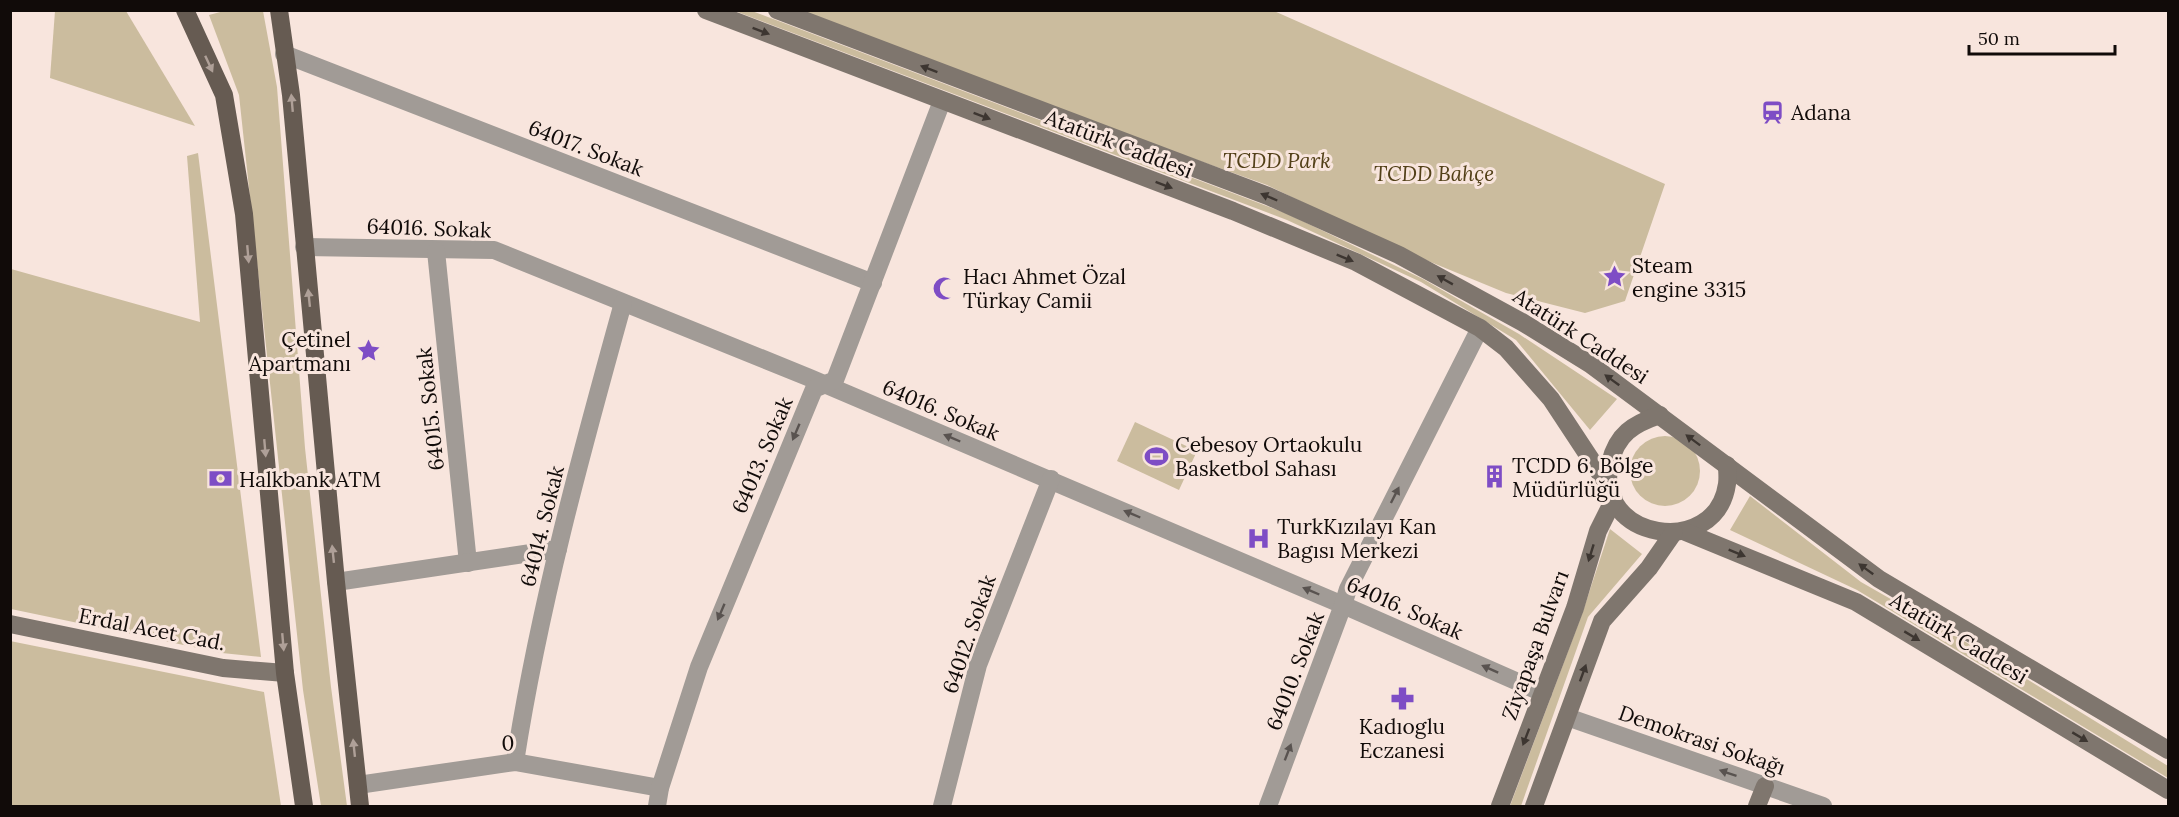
<svg xmlns="http://www.w3.org/2000/svg" width="2179" height="817" viewBox="0 0 2179 817" font-family="Lora,serif">
  <rect width="100%" height="100%" fill="#f8e5dd"/>
  <g fill="#cbbc9e">
    <polygon points="55,11 126,11 195,126 50,78"/>
    <polygon points="224,11 263,11 277,87 305,448 331,687 347,806 321,806 303,690 239,95 209,15"/>
    <polygon points="735,11 752,11 1288,214 1423,279 1519,334 1617,399 1590,430 1516,340 1421,282 1287,220"/>
    <polygon points="798,11 1274,11 1665,184 1625,301 1585,313 1506,293 1399,249 1267,185 1046,106"/>
    <polygon points="198,153 261,657 222,653 11,609 11,269 200,322 187,156"/>
    <polygon points="1135,422 1197,451 1179,490 1117,461"/>
    <circle cx="1665" cy="471" r="35"/>
    <polygon points="1750,496 1861,582 1978,649 2168,766 2168,778 1857,590 1730,530"/>
    <polygon points="1610,529 1642,554 1588,617 1521,806 1510,806 1582,614"/>
    <polygon points="10,641 264,692 281,806 11,806"/>
  </g>
  <g fill="none" stroke-linecap="round" stroke-linejoin="round">
    <g stroke="#a19b96" stroke-width="18">
      <polyline points="284,54 873,283"/>
      <polyline points="304,247 494,250 810,378 1343,605 1543,693"/>
      <polyline points="436,251 468,563"/>
      <polyline points="336,582 558,549"/>
      <polyline points="1567,717 1823,806"/>
      <path d="M515,762C539,607 581,454 623,303"/>
      <polyline points="358,785 515,762 660,788"/>
      <polyline points="657,806 660,788 699,667 814,389 835,380 942,101"/>
      <polyline points="942,806 978,665 1051,479"/>
      <polyline points="1268,806 1343,605 1348,589 1480,328"/>
    </g>
    <g stroke="#7f766e" stroke-width="18">
      <polyline points="706,10 1233,211 1356,262 1480,328 1506,348 1551,399 1611,490"/>
      <polyline points="777,10 1268,196 1399,255 1522,322 1590,364 1879,579 2168,750"/>
      <path d="M1660,415C1633,424 1617,434 1610,463C1592,540 1716,560 1727,484C1728,478 1727,471 1727,465"/>
      <polyline points="1683,531 1856,602 2168,790"/>
      <polyline points="10,624 223,668 285,673"/>
      <polyline points="1500,806 1575,608 1598,531 1614,499"/>
      <polyline points="1534,806 1602,621 1649,568 1674,532"/>
      <polyline points="1757,806 1765,786"/>
    </g>
    <g stroke="#665b52" stroke-width="18">
      <polyline points="185,10 224,95 244,214 285,673 304,806"/>
      <polyline points="279,10 291,95 336,582 360,806"/>
    </g>
  </g>
  <defs><path id="oneway-solid" d="M-6-.8H1V-3.2L6.5 0L1 3.2V.8H-6Z" transform="scale(1.5)"/></defs>
  <g fill="#3d3631">
    <use href="#oneway-solid" transform="translate(761 31) rotate(21)"/>
    <use href="#oneway-solid" transform="translate(929 69) rotate(-159)"/>
    <use href="#oneway-solid" transform="translate(982 116) rotate(21)"/>
    <use href="#oneway-solid" transform="translate(1164 185) rotate(21)"/>
    <use href="#oneway-solid" transform="translate(1269 197) rotate(-157)"/>
    <use href="#oneway-solid" transform="translate(1345 258) rotate(22)"/>
    <use href="#oneway-solid" transform="translate(1445 280) rotate(-151)"/>
    <use href="#oneway-solid" transform="translate(1612 380) rotate(-144)"/>
    <use href="#oneway-solid" transform="translate(1693 440) rotate(-143)"/>
    <use href="#oneway-solid" transform="translate(1591 553) rotate(107)"/>
    <use href="#oneway-solid" transform="translate(1737 553) rotate(22)"/>
    <use href="#oneway-solid" transform="translate(1866 569) rotate(-144)"/>
    <use href="#oneway-solid" transform="translate(1912 636) rotate(31)"/>
    <use href="#oneway-solid" transform="translate(1583 673) rotate(-70)"/>
    <use href="#oneway-solid" transform="translate(1526 737) rotate(111)"/>
    <use href="#oneway-solid" transform="translate(2080 737) rotate(31)"/>
  </g>
  <g fill="#afa098">
    <use href="#oneway-solid" transform="translate(209 64) rotate(65)"/>
    <use href="#oneway-solid" transform="translate(292 103) rotate(-95)"/>
    <use href="#oneway-solid" transform="translate(248 254) rotate(85)"/>
    <use href="#oneway-solid" transform="translate(309 298) rotate(-96)"/>
    <use href="#oneway-solid" transform="translate(265 448) rotate(85)"/>
    <use href="#oneway-solid" transform="translate(333 554) rotate(-96)"/>
    <use href="#oneway-solid" transform="translate(283 642) rotate(85)"/>
    <use href="#oneway-solid" transform="translate(354 748) rotate(-96)"/>
  </g>
  <g fill="#595350">
    <use href="#oneway-solid" transform="translate(796 432) rotate(113)"/>
    <use href="#oneway-solid" transform="translate(952 438) rotate(-157)"/>
    <use href="#oneway-solid" transform="translate(1395 495) rotate(-63)"/>
    <use href="#oneway-solid" transform="translate(1132 514) rotate(-157)"/>
    <use href="#oneway-solid" transform="translate(1311 591) rotate(-157)"/>
    <use href="#oneway-solid" transform="translate(721 612) rotate(113)"/>
    <use href="#oneway-solid" transform="translate(1490 669) rotate(-156)"/>
    <use href="#oneway-solid" transform="translate(1288 752) rotate(-69)"/>
    <use href="#oneway-solid" transform="translate(1728 773) rotate(-161)"/>
  </g>
  <defs>
    <symbol id="station-bare" viewBox="-9 -9 18 18"><path d="M-3-6H3Q5-6 5-4V2Q5 4 3 4L4.5 6H3L1.5 4h-3L-3 6H-4.5L-3 4Q-5 4-5 2V-4Q-5-6-3-6ZM-3.5-4v3h7v-3ZM-3.5 1v1.5H-2V1ZM2 1v1.5H3.5V1Z" fill="#7e4dc5" stroke="#f8e5dd" stroke-width="2.5" paint-order="stroke"/></symbol>
    <symbol id="sight-bare" viewBox="-9 -9 18 18"><path d="M0-6L1.8-2.2L6-1.7L2.9 1.2L3.7 5.4L0 3.3L-3.7 5.4L-2.9 1.2L-6-1.7L-1.8-2.2Z" fill="#7e4dc5" stroke="#f8e5dd" stroke-width="2.5" paint-order="stroke"/></symbol>
    <symbol id="mosque-bare" viewBox="-9 -9 18 18"><path d="M3.5-4.9A6 6 0 1 0 3.5 4.9A5 5 0 1 1 3.5-4.9Z" fill="#7e4dc5" stroke="#f8e5dd" stroke-width="2.5" paint-order="stroke"/></symbol>
    <symbol id="stadium-bare" viewBox="-9 -9 18 18"><path d="M0-5a6.5 5 0 1 0 0 10a6.5 5 0 1 0 0-10ZM-3.5-1.8h7v3.6h-7Z" fill="#7e4dc5" stroke="#f8e5dd" stroke-width="2.5" paint-order="stroke"/></symbol>
    <symbol id="building-bare" viewBox="-9 -9 18 18"><path d="M-4-6H4V6H1V3H-1V6H-4ZM-2.5-4.3h1.7v1.8h-1.7ZM.8-4.3h1.7v1.8H.8ZM-2.5-1h1.7V.8h-1.7ZM.8-1h1.7V.8H.8Z" fill="#7e4dc5" stroke="#f8e5dd" stroke-width="2.5" paint-order="stroke"/></symbol>
    <symbol id="bank-bare" viewBox="-9 -9 18 18"><path d="M-6-4H6V4H-6ZM0-2.3a2.3 2.3 0 1 0 0 4.6a2.3 2.3 0 1 0 0-4.6Z" fill="#7e4dc5" stroke="#f8e5dd" stroke-width="2.5" paint-order="stroke"/></symbol>
    <symbol id="hospital-bare" viewBox="-9 -9 18 18"><path d="M-5-5h3v3.5h4V-5h3V5h-3V1.5h-4V5h-3Z" fill="#7e4dc5" stroke="#f8e5dd" stroke-width="2.5" paint-order="stroke"/></symbol>
    <symbol id="pharmacy-bare" viewBox="-9 -9 18 18"><path d="M-2-6h4v4h4v4h-4v4h-4v-4h-4v-4h4Z" fill="#7e4dc5" stroke="#f8e5dd" stroke-width="2.5" paint-order="stroke"/></symbol>
  </defs>
  <g fill-rule="evenodd">
    <use href="#station-bare" x="1756" y="96" width="33" height="33"/>
    <use href="#sight-bare" x="1598" y="260" width="33" height="33"/>
    <use href="#mosque-bare" x="928" y="272" width="33" height="33"/>
    <use href="#sight-bare" x="352" y="334" width="33" height="33"/>
    <use href="#stadium-bare" x="1140" y="440" width="33" height="33"/>
    <use href="#building-bare" x="1478" y="460" width="33" height="33"/>
    <use href="#bank-bare" x="204" y="462" width="33" height="33"/>
    <use href="#hospital-bare" x="1242" y="522" width="33" height="33"/>
    <use href="#pharmacy-bare" x="1386" y="682" width="33" height="33"/>
  </g>
  <g text-anchor="middle" dominant-baseline="central" stroke-width="6" stroke-linejoin="round" paint-order="stroke">
    <g font-size="21" fill="#110b09" stroke="#f8e5dd" text-anchor="start">
      <text x="1791" y="112">Adana</text>
      <text x="1632" y="265">Steam<tspan x="1632" dy="24">engine 3315</tspan></text>
      <text x="963" y="276">Hacı Ahmet Özal<tspan x="963" dy="24">Türkay Camii</tspan></text>
      <text x="351" y="339" text-anchor="end">Çetinel<tspan x="351" dy="24">Apartmanı</tspan></text>
      <text x="1175" y="444">Cebesoy Ortaokulu<tspan x="1175" dy="24">Basketbol Sahası</tspan></text>
      <text x="1512" y="465">TCDD 6. Bölge<tspan x="1512" dy="24">Müdürlüğü</tspan></text>
      <text x="239" y="479">Halkbank ATM</text>
      <text x="1277" y="526">TurkKızılayı Kan<tspan x="1277" dy="24">Bagısı Merkezi</tspan></text>
      <text x="1402" y="726" text-anchor="middle">Kadıoglu<tspan x="1402" dy="24">Eczanesi</tspan></text>
    </g>
    <g font-size="21" fill="#110b09" stroke="#f8e5dd">
      <text transform="translate(1119 144) rotate(21)">Atatürk Caddesi</text>
      <text transform="translate(586 148) rotate(21)">64017. Sokak</text>
      <text transform="translate(429 228) rotate(2)">64016. Sokak</text>
      <text transform="translate(1581 336) rotate(33)">Atatürk Caddesi</text>
      <text transform="translate(430 409) rotate(-96)">64015. Sokak</text>
      <text transform="translate(941 410) rotate(23)">64016. Sokak</text>
      <text transform="translate(762 455) rotate(-67)">64013. Sokak</text>
      <text transform="translate(542 526) rotate(-76)">64014. Sokak</text>
      <text transform="translate(1405 608) rotate(24)">64016. Sokak</text>
      <text transform="translate(152 629) rotate(11)">Erdal Acet Cad.</text>
      <text transform="translate(969 634) rotate(-71)">64012. Sokak</text>
      <text transform="translate(1959 638) rotate(31)">Atatürk Caddesi</text>
      <text transform="translate(1535 645) rotate(-70)">Ziyapaşa Bulvarı</text>
      <text transform="translate(1295 671) rotate(-69)">64010. Sokak</text>
      <text transform="translate(1702 740) rotate(19)">Demokrasi Sokağı</text>
      <text transform="translate(508 743) rotate(-1)">0</text>
    </g>
    <g font-size="21" font-style="italic" fill="#524018" stroke="#f8e5dd">
      <text x="1277" y="160">TCDD Park</text>
      <text x="1434" y="173">TCDD Bahçe</text>
    </g>
  </g>
  <rect width="2179" height="817" fill="none" stroke="#110b09" stroke-width="24"/>
  <path d="M1969 45v9h146v-9" fill="none" stroke="#110b09" stroke-width="3"/>
  <text x="1978" y="45" font-size="18" fill="#110b09" stroke="#f8e5dd" stroke-width="4.5" paint-order="stroke">50 m</text>
</svg>
